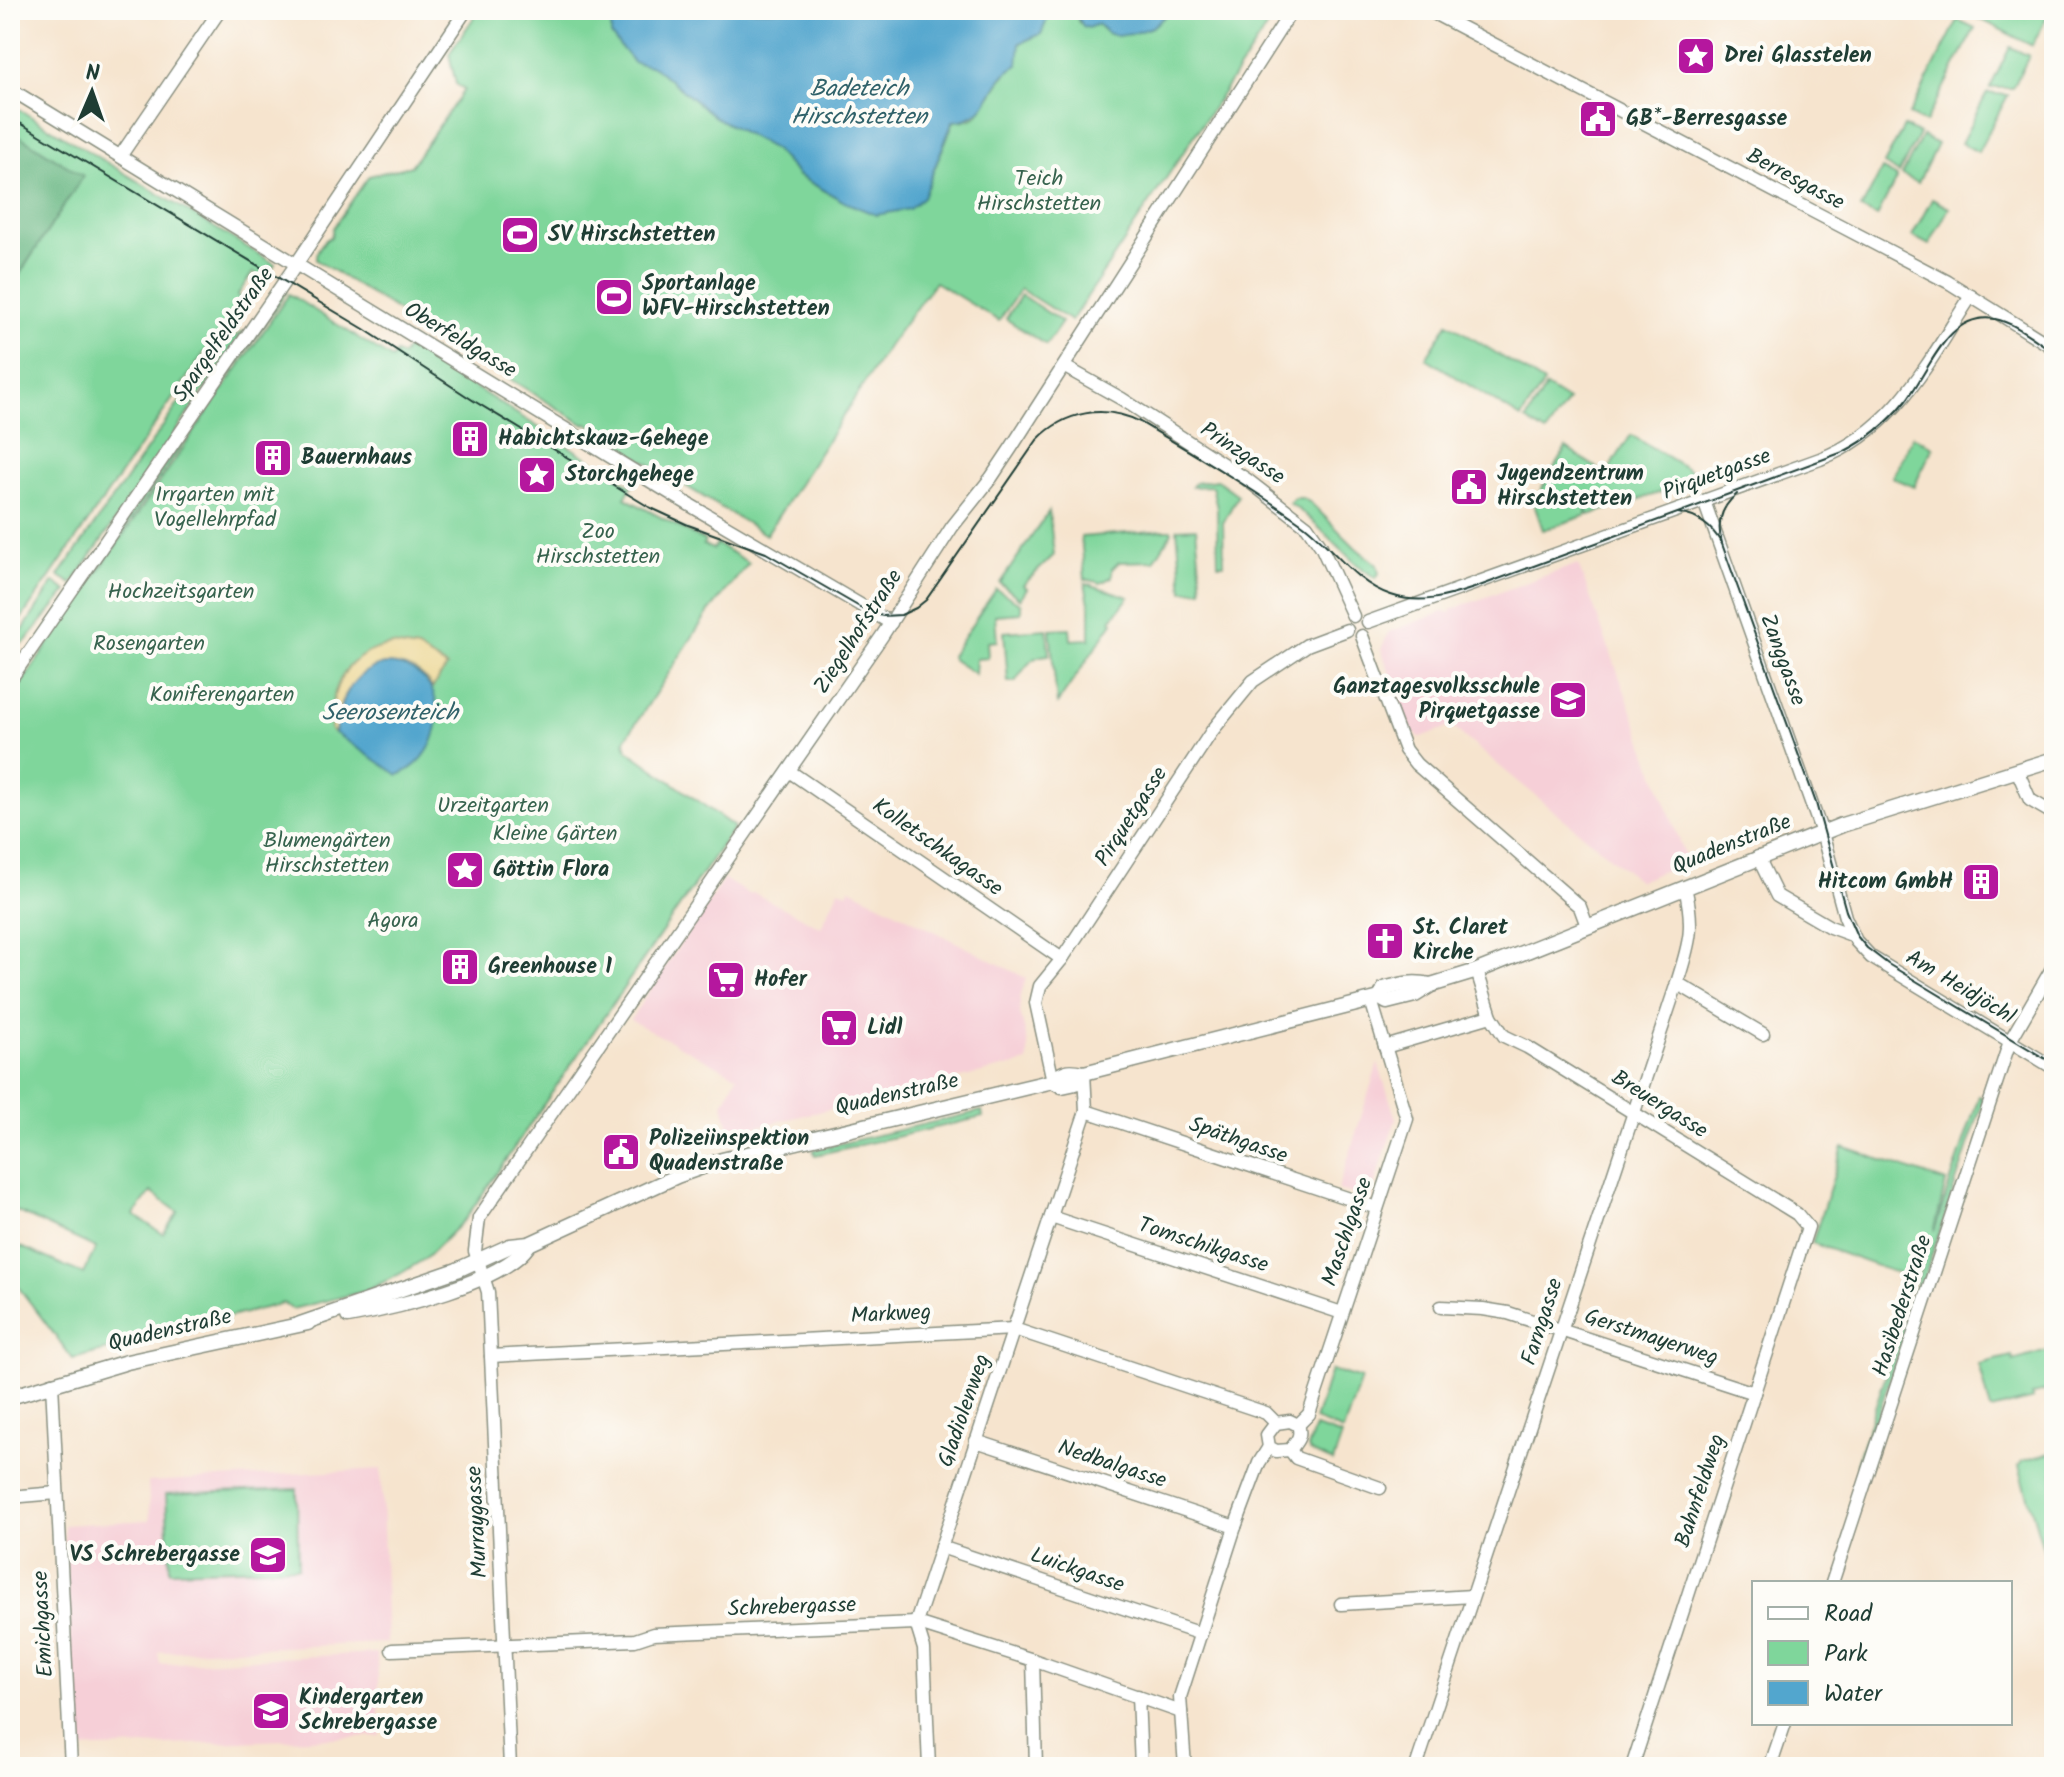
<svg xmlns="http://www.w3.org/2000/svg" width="2064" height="1777" viewBox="0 0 2064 1777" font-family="Kalam,sans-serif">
  <rect width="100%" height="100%" fill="#fdfcf7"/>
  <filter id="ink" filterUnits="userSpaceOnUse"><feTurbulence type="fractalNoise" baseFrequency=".0125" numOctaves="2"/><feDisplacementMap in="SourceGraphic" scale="16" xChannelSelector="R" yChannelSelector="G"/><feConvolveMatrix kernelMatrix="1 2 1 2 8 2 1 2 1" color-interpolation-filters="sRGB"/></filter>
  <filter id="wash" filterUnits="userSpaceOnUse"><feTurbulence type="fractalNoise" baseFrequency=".006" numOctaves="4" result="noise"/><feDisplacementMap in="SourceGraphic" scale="32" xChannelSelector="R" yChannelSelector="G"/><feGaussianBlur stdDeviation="1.8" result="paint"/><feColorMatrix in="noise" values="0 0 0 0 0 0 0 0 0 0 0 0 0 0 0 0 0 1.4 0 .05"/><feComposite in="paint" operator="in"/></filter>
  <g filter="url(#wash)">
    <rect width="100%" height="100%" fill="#f6e4ce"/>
    <g fill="#f6cfd7">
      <polygon points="1578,564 1687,861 1639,881 1451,726 1419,738 1416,734 1412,735 1381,649 1389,632 1443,612 1451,613 1450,610"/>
      <polygon points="724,879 748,894 754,893 821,927 839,889 847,893 850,888 1026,978 1020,998 1020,1012 1028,1044 1028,1062 730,1133 723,1104 737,1076 630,1020"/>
      <polygon points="1378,1063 1396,1119 1370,1198 1338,1190"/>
      <polygon points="381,1469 387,1643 158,1652 160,1664 377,1653 380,1736 76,1749 64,1525 150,1520 148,1482"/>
    </g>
    <g fill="#7fd69b" stroke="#4f8a68" stroke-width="2" fill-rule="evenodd">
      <path d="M479,10H612V33L724,122L774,149L798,176L845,202L877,215L923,197L954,121L969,120L977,116L1009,69L1020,43L1041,34L1051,10H1066L1071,13L1074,10L1079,23L1097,24L1107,33L1117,36L1152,27L1172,10H1278L1071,321L1020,289L999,321L935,282L889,345L766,535L594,430L595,427L587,423L585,425L482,362L484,357L480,356L475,359L316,260C315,252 323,240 331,237L333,228L369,176L411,166L464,90L456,84L449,54Z"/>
      <polygon points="2048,10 2050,11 2032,46 1965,11"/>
      <polygon points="1958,20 1975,28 1925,123 1909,115"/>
      <polygon points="2010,47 2029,56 2013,88 1990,88"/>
      <polygon points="1987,93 2008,95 1978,152 1961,143"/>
      <polygon points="10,104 275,264 265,278 253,272 237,296 249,304 238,321 221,331 211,343 10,635 10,289 83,176 10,130"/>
      <polygon points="1904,126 1919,134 1899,173 1884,164"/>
      <polygon points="1922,136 1937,144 1918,183 1902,175"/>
      <polygon points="1882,169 1897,177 1877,217 1861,209"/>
      <polygon points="1932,199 1949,208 1929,245 1912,236"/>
      <polygon points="283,290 286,292 83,590 79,589"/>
      <path d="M289,294L392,359L396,353L402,356L409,346L632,486L625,498L705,541L703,545L713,549L717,544L749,563L708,613L625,740L627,750L734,827L466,1218L426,1258L400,1274L366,1291L292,1309L283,1303L73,1359L10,1276V1242L83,1274L96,1248L10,1208V700ZM151,1192L178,1212L163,1234L134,1215Z"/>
      <polygon points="1021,295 1062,322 1046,345 1006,319"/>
      <polygon points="1448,323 1544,383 1521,418 1426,358"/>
      <polygon points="244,331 72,584 59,576 211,357 225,342"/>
      <polygon points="1546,387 1568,401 1546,433 1526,420"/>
      <polygon points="1631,435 1704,479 1589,515 1584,503 1587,515 1543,530 1534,504 1541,501 1534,502 1566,448 1606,474"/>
      <polygon points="1913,436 1933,447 1914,487 1892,477"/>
      <polygon points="1217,480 1238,495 1223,523 1224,564 1218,564 1217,508 1212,486 1192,487 1195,483"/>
      <path d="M1294,498H1302L1311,503L1356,548L1377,565L1379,573L1376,578C1343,558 1322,524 1289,503Z"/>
      <polygon points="1049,511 1054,555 1023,585 1027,588 1020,599 1000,583"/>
      <polygon points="1196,528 1202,590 1183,591 1177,529"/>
      <polygon points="1165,530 1171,530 1172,532 1154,561 1119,562 1112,569 1112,577 1101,583 1085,579 1081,537"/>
      <polygon points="54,582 67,591 25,642 12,647"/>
      <polygon points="1085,583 1129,597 1111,620 1113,622 1057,704 1050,629 1070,628 1071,640 1090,639 1090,608"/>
      <polygon points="996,589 1021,604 1021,613 995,615 997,641 987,642 988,658 976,659 975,674 952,659 951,656"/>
      <path d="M1047,629L1049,655C1031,655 1024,669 1015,682H1008L1004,632Z"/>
      <polygon points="1979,1096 1984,1098 1919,1293 1914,1291 1924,1260 1919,1259 1917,1270 1908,1267 1905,1276 1812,1243 1843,1147 1946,1182 1934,1232"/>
      <polygon points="982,1111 983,1117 815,1155 813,1150"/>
      <polygon points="1911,1301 1915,1302 1861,1466 1856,1464"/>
      <polygon points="2054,1349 2054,1388 2031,1395 2033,1399 1991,1410 1979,1364 2012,1356 2013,1361"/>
      <polygon points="1331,1370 1361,1379 1343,1431 1315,1420"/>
      <polygon points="1315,1427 1342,1436 1333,1462 1310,1452 1308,1448"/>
      <polygon points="2054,1452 2054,1605 2047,1607 2044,1588 2046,1558 2019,1466 2022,1461"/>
      <polygon points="297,1489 298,1567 170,1571 166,1494"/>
    </g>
    <polygon fill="#67b783" stroke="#437a5c" stroke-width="2" points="10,130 83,176 10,289"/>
    <path fill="#eeda9e" stroke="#868c69" stroke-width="2" d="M392,645L418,649L447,667L432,688C413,654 367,662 348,691C339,704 337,718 335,733L331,730C329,686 346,653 392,645Z"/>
    <g fill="#52a6ce" stroke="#387281" stroke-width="2">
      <path d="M612,10H1051L1041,34L1020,43L1018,65C985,81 996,118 953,121L923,197L909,209L876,215L845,202L798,175L774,149L715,117L654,67L633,62L611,35Z"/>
      <polygon points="1066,10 1172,10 1152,27 1131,34 1117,36 1107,33 1098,24 1088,28 1083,26 1074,11 1069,13"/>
      <path d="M385,664C455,665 451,756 398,775L335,733C339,703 351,671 385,664Z"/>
    </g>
  </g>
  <g filter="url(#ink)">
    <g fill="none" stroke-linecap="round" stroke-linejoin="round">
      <defs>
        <g id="minor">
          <polyline points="1428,10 1948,282 2054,348"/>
          <polyline points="10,89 683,501 891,623"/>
          <polyline points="121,155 220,10"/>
          <polyline points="1065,367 1122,399 1246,479 1307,526 1321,546 1353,616"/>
          <polyline points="1704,501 1822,833 1845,917 1856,941 1871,957 2054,1068"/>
          <path d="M1368,622L1820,459C1897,429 1928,362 1971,296"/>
          <polyline points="1362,636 1405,750 1416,764 1580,907 1587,926"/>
          <polyline points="10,680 291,272 466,10"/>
          <polyline points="2017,770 2030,800 2054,814"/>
          <polyline points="789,771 1062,959"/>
          <polyline points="1758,857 1777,896 1830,927 1852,935"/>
          <polyline points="1477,971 1491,1016 1504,1036 1527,1047 1797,1214 1808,1227 1632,1767"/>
          <polyline points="1677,983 1763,1034"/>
          <polyline points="1385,1047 1491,1016"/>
          <polyline points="1053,1081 1036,1003 1040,986 1062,959 1212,731 1253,681 1307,645 1347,630"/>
          <polyline points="1086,1111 1377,1208"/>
          <polyline points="1051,1217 1342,1313"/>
          <polyline points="1441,1307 1483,1309 1508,1313 1754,1393"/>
          <polyline points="491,1356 1014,1329 1266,1413 1276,1423"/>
          <polyline points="52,1383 71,1767"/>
          <path d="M1290,1421L1298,1425C1302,1436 1297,1441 1290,1450L1276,1451L1269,1447L1267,1435L1276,1423Z"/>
          <polyline points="1298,1425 1309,1414 1407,1119 1371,1000"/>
          <polyline points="976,1441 1235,1527"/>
          <polyline points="1290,1450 1296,1458 1380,1488"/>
          <polyline points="10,1497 57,1493"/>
          <polyline points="941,1547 1201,1634"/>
          <polyline points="1832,1583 2010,1041 2054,965"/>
          <polyline points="1341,1604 1472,1596"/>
          <polyline points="392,1650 635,1640 653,1634 916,1623 1033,1660 1181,1712"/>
          <polyline points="1033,1660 1036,1767"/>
          <polyline points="1138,1696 1141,1767"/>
          <polyline points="510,1767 488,1292 475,1251 479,1218 882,636 952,527 991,478 1011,448 1292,10"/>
          <polyline points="929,1767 924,1649 916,1623 1086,1111 1084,1073"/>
          <polyline points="1185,1767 1180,1697 1235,1527 1259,1463 1269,1447"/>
          <path d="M1416,1767L1677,983C1689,944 1695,929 1685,887"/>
          <polyline points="1770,1767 1785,1723"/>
        </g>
        <g id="tertiary">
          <path d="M1380,998L1384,989C1401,984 1413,981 1431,985"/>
          <polyline points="1053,1081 1062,1086 1076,1083 1084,1073"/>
          <path d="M348,1316C393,1308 506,1282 529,1244"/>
          <path d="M300,1324L457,1270L510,1246L529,1244L677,1176L722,1160L1053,1081C1063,1070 1070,1070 1084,1073L1380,998L1387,1002L1415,995L1431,985L1477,971L1842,825L2054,759"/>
          <polyline points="10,1397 127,1362 308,1323"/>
        </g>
      </defs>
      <use href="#minor" stroke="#8a9081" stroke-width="15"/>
      <use href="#tertiary" stroke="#8a9081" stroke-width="17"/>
      <use href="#minor" stroke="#fff" stroke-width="12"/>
      <use href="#tertiary" stroke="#fff" stroke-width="14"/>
      <g stroke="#1f3d34" stroke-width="2">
        <path d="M10,117L364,329L474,401L649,507L688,525L766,553L870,613L883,616L901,615L916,608L926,600L1037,440C1065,411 1104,404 1140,422C1194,454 1250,487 1301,523C1333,546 1352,582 1391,595C1420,605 1447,597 1474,588L1843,452C1867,440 1888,423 1905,402C1929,373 1947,310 1995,319C2016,323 2036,341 2054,352"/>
        <path d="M1678,513C1698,516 1712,526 1722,544L1816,803L1846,911L1857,936L1867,948L1888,964L2054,1064"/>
        <path d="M1722,543C1716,523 1721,507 1737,494"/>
      </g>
    </g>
  </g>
  <defs>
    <symbol id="sight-square" viewBox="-11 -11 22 22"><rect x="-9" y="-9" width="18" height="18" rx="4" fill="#b5179e" stroke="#fdfcf7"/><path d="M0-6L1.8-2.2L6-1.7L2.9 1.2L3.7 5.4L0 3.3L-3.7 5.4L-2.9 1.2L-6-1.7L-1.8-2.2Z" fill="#fff"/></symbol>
    <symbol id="civic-square" viewBox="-11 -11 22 22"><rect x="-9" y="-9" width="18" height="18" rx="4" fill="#b5179e" stroke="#fdfcf7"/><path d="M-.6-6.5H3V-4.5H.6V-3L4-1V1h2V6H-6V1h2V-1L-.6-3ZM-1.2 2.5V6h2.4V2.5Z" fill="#fff"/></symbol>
    <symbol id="stadium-square" viewBox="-11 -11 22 22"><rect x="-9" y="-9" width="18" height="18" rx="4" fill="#b5179e" stroke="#fdfcf7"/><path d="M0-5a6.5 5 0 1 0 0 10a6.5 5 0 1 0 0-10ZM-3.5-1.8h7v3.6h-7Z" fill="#fff"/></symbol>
    <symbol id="building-square" viewBox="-11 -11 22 22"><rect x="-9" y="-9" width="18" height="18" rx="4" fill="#b5179e" stroke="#fdfcf7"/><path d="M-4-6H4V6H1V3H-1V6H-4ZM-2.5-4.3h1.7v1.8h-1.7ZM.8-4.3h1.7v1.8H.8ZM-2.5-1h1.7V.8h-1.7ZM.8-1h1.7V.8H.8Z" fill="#fff"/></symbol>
    <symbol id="school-square" viewBox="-11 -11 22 22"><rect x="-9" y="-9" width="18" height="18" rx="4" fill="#b5179e" stroke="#fdfcf7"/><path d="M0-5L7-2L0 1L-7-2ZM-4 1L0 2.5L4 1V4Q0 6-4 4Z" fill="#fff"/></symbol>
    <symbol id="church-square" viewBox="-11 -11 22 22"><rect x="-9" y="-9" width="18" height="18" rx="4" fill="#b5179e" stroke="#fdfcf7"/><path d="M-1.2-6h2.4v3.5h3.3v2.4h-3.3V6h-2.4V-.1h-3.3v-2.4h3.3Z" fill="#fff"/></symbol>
    <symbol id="supermarket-square" viewBox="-11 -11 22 22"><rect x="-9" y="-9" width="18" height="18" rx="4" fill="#b5179e" stroke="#fdfcf7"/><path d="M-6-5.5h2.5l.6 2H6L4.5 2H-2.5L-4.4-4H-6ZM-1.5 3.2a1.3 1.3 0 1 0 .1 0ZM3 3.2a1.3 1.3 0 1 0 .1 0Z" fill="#fff"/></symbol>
  </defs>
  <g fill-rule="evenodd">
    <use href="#sight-square" x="1674" y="34" width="44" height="44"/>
    <use href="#civic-square" x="1576" y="97" width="44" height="44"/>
    <use href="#stadium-square" x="498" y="213" width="44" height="44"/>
    <use href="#stadium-square" x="592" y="275" width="44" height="44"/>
    <use href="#building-square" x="448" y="417" width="44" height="44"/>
    <use href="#building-square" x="251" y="436" width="44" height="44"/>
    <use href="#sight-square" x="515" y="453" width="44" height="44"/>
    <use href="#civic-square" x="1447" y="465" width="44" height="44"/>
    <use href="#school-square" x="1546" y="678" width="44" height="44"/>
    <use href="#sight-square" x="443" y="848" width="44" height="44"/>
    <use href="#building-square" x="1959" y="860" width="44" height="44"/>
    <use href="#church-square" x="1363" y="919" width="44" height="44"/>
    <use href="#building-square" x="438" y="945" width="44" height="44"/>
    <use href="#supermarket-square" x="704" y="958" width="44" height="44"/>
    <use href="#supermarket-square" x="817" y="1006" width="44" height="44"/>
    <use href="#civic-square" x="599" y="1130" width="44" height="44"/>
    <use href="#school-square" x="246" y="1533" width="44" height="44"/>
    <use href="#school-square" x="249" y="1689" width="44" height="44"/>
  </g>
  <g text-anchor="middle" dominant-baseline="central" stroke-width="8" stroke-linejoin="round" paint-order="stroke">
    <g font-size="22" font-weight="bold" fill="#1f3d34" stroke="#fdfcf7" text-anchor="start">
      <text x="1724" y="56">Drei Glasstelen</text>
      <text x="1626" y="119">GB*-Berresgasse</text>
      <text x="548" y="235">SV Hirschstetten</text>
      <text x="642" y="284">Sportanlage<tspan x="642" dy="25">WFV-Hirschstetten</tspan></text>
      <text x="498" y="439">Habichtskauz-Gehege</text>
      <text x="301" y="458">Bauernhaus</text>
      <text x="1497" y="474">Jugendzentrum<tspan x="1497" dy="25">Hirschstetten</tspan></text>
      <text x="565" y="475">Storchgehege</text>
      <text x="1540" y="687" text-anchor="end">Ganztagesvolksschule<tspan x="1540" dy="25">Pirquetgasse</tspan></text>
      <text x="493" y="870">Göttin Flora</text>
      <text x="1953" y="882" text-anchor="end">Hitcom GmbH</text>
      <text x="1413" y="928">St. Claret<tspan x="1413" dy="25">Kirche</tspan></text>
      <text x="488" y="967">Greenhouse 1</text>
      <text x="754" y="980">Hofer</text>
      <text x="867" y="1028">Lidl</text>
      <text x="649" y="1139">Polizeiinspektion<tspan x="649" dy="25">Quadenstraße</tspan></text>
      <text x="240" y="1555" text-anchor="end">VS Schrebergasse</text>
      <text x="299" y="1698">Kindergarten<tspan x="299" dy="25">Schrebergasse</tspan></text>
    </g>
    <g font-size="22" fill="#37634e" stroke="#fdfcf7">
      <text x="1039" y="179">Teich<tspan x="1039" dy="25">Hirschstetten</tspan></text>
      <text x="215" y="495">Irrgarten mit<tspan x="215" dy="25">Vogellehrpfad</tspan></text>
      <text x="598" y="532">Zoo<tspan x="598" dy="25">Hirschstetten</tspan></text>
      <text x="181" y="592">Hochzeitsgarten</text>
      <text x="149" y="644">Rosengarten</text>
      <text x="222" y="695">Koniferengarten</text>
      <text x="493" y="806">Urzeitgarten</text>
      <text x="555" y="834">Kleine Gärten</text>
      <text x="327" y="841">Blumengärten<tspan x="327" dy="25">Hirschstetten</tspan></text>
      <text x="393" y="921">Agora</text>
    </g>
    <g font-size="22" fill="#1f3d34" stroke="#fdfcf7">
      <text transform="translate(1795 180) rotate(28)">Berresgasse</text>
      <text transform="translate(224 335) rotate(-55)">Spargelfeldstraße</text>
      <text transform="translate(460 341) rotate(31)">Oberfeldgasse</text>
      <text transform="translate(1242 454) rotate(33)">Prinzgasse</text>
      <text transform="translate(1717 475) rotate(-20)">Pirquetgasse</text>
      <text transform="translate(859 632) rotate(-57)">Ziegelhofstraße</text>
      <text transform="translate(1782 660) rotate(70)">Zanggasse</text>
      <text transform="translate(1132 817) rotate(-57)">Pirquetgasse</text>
      <text transform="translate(1732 845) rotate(-22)">Quadenstraße</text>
      <text transform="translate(937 848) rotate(35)">Kolletschkagasse</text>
      <text transform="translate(1960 988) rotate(31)">Am Heidjöchl</text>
      <text transform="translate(897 1095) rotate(-13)">Quadenstraße</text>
      <text transform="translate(1659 1105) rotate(32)">Breuergasse</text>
      <text transform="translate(1238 1141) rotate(19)">Späthgasse</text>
      <text transform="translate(1348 1232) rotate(-71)">Maschlgasse</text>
      <text transform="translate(1203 1246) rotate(18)">Tomschikgasse</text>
      <text transform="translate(1903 1306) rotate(-72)">Hasibederstraße</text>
      <text transform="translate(891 1315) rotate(-3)">Markweg</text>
      <text transform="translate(1543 1322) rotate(-72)">Farngasse</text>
      <text transform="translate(170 1331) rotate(-13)">Quadenstraße</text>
      <text transform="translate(1651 1338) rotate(18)">Gerstmayerweg</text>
      <text transform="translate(965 1411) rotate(-71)">Gladiolenweg</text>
      <text transform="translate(1112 1465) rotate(18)">Nedbalgasse</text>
      <text transform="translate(1701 1491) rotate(-72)">Bahnfeldweg</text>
      <text transform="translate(478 1522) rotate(-93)">Murraygasse</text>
      <text transform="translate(1077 1571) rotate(19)">Luickgasse</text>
      <text transform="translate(792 1608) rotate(-2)">Schrebergasse</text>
      <text transform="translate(44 1624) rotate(-93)">Emichgasse</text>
    </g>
    <g font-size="24" font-style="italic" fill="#31626a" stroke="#fdfcf7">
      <text x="859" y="89">Badeteich<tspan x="859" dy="28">Hirschstetten</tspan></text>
      <text x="390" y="713">Seerosenteich</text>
    </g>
  </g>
  <rect width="2064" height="1777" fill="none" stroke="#fdfcf7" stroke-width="40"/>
  <rect x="1752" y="1581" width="260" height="144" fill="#fdfcf7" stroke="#a4b0a9" stroke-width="2"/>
  <rect x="1768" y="1607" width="40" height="12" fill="#ffffff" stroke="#a4b0a9" stroke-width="2"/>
  <text x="1824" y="1621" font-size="24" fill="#1f3d34">Road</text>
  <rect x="1768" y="1641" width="40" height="24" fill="#7fd69b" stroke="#a4b0a9" stroke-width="2"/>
  <text x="1824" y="1661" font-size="24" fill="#1f3d34">Park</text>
  <rect x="1768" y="1681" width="40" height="24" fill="#52a6ce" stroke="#a4b0a9" stroke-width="2"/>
  <text x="1824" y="1701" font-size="24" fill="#1f3d34">Water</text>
  <g transform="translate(92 92) rotate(2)" stroke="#fdfcf7" stroke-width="6" paint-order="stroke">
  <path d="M0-6L14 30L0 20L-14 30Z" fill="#1f3d34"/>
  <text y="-12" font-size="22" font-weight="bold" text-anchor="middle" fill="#1f3d34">N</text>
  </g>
</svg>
